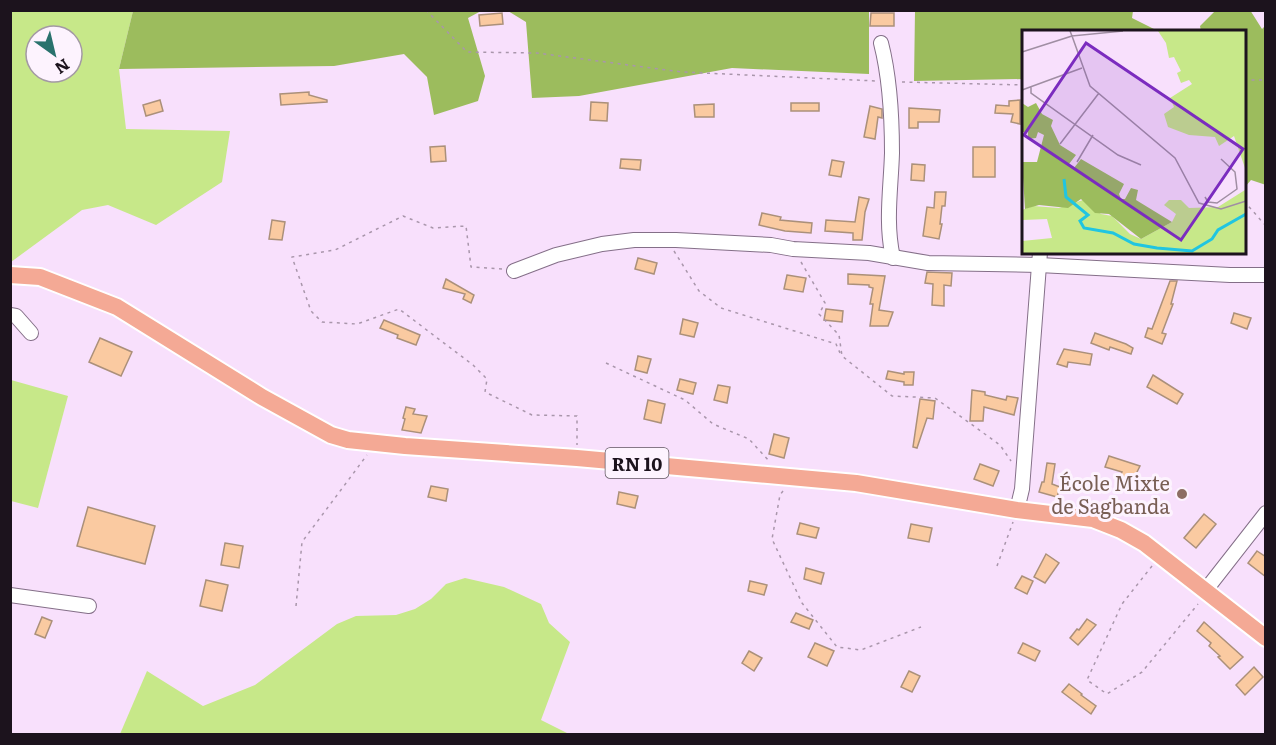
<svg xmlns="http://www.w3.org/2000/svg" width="1276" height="745" viewBox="0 0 1276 745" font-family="Literata,serif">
  <rect width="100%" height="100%" fill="#f8e0fc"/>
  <g fill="#c7e889" fill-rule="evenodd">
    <path d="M11,11H133L119,69L126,129L230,131L222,182L156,225L108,205L82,210L11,262ZM36,36H72V72H36Z"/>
    <polygon points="11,380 68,396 38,508 11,501"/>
    <polygon points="465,578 504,587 541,604 549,623 570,642 541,720 569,734 120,734 147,671 203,706 255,685 337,624 356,616 396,615 415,609 431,599 446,584"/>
  </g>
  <g fill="#9cbc5d">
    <polygon points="1250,10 1262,29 1265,26 1266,185 1251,180 1245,187 1244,32 1201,31 1200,26 1215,11"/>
    <polygon points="133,11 481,11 468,18 485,76 478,101 434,115 427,77 404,54 334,66 119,69"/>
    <polygon points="508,11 869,11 869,74 732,68 579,96 532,98 526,22"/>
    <polygon points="915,11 1133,11 1132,18 1158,31 1024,32 1024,79 914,81"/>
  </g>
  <g fill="#facaa1" stroke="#ab907a" stroke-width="1.5">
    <polygon points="502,13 503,24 480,26 479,15"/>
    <polygon points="871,13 894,13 894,26 870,26"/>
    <polygon points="309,92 309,95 327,100 327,102 281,105 280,94"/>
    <polygon points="160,100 163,111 146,116 143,105"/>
    <polygon points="1020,100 1020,124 1011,122 1013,114 995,113 996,105 1009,106 1009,101"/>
    <polygon points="591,102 608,103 607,121 590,120"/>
    <rect x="791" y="103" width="28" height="8"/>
    <polygon points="714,104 714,117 695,117 694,105"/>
    <polygon points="870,106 882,109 882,118 878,117 875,139 864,137"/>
    <polygon points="909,108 940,110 939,122 918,122 918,128 909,128"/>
    <polygon points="445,146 446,161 431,162 430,147"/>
    <rect x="973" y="147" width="22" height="30"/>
    <polygon points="621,159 641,160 640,170 620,168"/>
    <polygon points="832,160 844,162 841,177 829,175"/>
    <polygon points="912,164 925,165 924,181 911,180"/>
    <polygon points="935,192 946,192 945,206 942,206 940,224 942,224 939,239 923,236 927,207 934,208"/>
    <polygon points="859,197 869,199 865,212 862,240 853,240 853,233 825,231 826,220 855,222"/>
    <polygon points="762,213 781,217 780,220 812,223 811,233 785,231 759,225"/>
    <polygon points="272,220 285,222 282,240 269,239"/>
    <polygon points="638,258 657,263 654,274 635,269"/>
    <polygon points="927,272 952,273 951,286 944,285 944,306 932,305 933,284 925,283"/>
    <polygon points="848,274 885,276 879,310 893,312 888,326 870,326 873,304 870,304 873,288 869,287 869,285 848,284"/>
    <polygon points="787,275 806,278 803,292 784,289"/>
    <polygon points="446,279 474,295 471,303 463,299 465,294 443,288"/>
    <polygon points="1170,281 1177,281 1171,304 1173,304 1162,333 1166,334 1162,344 1145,337 1148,328 1152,329"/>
    <polygon points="826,309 843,311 842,322 824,320"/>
    <polygon points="1234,313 1251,318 1247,329 1231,323"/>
    <polygon points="683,319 698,323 694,337 680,334"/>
    <polygon points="384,320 420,335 416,345 397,338 398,335 380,328"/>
    <polygon points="1095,333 1126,344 1133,348 1131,354 1110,347 1109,350 1091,343"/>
    <polygon points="100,338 132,352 121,376 89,362"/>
    <polygon points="1064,349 1092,354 1090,365 1068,362 1067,367 1057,364"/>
    <polygon points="638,356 651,359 647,373 635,370"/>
    <polygon points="888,371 904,374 904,372 914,372 913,385 904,385 904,382 886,379"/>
    <polygon points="1153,375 1183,394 1177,404 1147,387"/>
    <polygon points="680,379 696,383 693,394 677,390"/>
    <polygon points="718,385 730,387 727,403 714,400"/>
    <polygon points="972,390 985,392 985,395 1006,400 1007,396 1018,398 1014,415 984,407 983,421 970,421"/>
    <polygon points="920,399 935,401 933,419 927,418 917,448 913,447"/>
    <polygon points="648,400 665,404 661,423 644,419"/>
    <polygon points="406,407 415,409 413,414 427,416 421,433 402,430 405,419 403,418"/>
    <polygon points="774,434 789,438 784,458 769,454"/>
    <polygon points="1109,456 1140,466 1128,490 1116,484 1122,472 1105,467"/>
    <polygon points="1047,463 1055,464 1052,484 1060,487 1057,497 1039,492 1042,482 1044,482"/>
    <polygon points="980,464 999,471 993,486 974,479"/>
    <polygon points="431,486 448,489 446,501 428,497"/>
    <polygon points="619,492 638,496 635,508 617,504"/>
    <polygon points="88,507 155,526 145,564 77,546"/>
    <polygon points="1204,514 1216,524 1196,548 1184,538"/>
    <polygon points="800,523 819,528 816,538 797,534"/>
    <polygon points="911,524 932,528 929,542 908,538"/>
    <polygon points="225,543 243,546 239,568 221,565"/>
    <polygon points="1257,551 1266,557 1266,577 1248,563"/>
    <polygon points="1046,554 1059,563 1045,583 1034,577"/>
    <polygon points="806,568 824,573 821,584 804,579"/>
    <polygon points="1022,576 1033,581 1027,594 1015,588"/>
    <polygon points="206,580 228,585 222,611 200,606"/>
    <polygon points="750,581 767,585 764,595 748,591"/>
    <polygon points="796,613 813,620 809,629 791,622"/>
    <polygon points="42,617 52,621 45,638 35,634"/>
    <polygon points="1087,619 1096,625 1078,645 1070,638 1077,629 1079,630"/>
    <polygon points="1204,622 1243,657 1230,669 1218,657 1220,656 1209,646 1211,643 1197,631"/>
    <polygon points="815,643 834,651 827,666 808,657"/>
    <polygon points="1023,643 1040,651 1035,661 1018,653"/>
    <polygon points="749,651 762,658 754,671 742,663"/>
    <polygon points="1254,667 1263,677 1245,695 1236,685"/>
    <polygon points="909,671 920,676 912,692 901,687"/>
    <polygon points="1069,684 1082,694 1081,695 1096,706 1091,714 1062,692"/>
  </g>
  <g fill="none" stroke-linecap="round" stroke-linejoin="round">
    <defs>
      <g id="minor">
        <path d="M881,43C890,78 892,116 892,153C891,188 885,222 893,258"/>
        <polyline points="514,271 556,255 602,244 634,240 676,240 771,245 793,249 869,253 928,263 1039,265 1230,275 1266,275"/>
        <polyline points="10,315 16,316 31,333"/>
        <polyline points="1017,510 1022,489 1040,252"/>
        <polyline points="1205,591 1266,513"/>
        <polyline points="10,595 89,606"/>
      </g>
      <polyline id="major" points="10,275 40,277 117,307 262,397 331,435 348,440 405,446 577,458 856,483 1017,510 1093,519 1121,530 1144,543 1266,638"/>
    </defs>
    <use href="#minor" stroke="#846f88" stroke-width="16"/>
    <use href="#major" stroke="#fff" stroke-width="20"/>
    <g stroke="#a996ab" stroke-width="1.5" stroke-dasharray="3 4.5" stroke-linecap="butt">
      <polyline points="426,10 467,52 537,53 682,72 876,81"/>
      <polyline points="1244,80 1266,80"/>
      <polyline points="902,82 1024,85"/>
      <polyline points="1244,201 1266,226"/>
      <polyline points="674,251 699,291 721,308 836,344 840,353"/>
      <polyline points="801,262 825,303 819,314 839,335 842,356 892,396 935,398 1000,445 1011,461"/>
      <polyline points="502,269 471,267 466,226 433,228 403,216 335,250 292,257 311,311 322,322 357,324 399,309 473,365 487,379 485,392 532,415 577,416 577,445"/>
      <polyline points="606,363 685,400 713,424 749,439 770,462"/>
      <polyline points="783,491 780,495 772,539 802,603 837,647 861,650 921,627"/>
      <polyline points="997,566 1013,522"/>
      <polyline points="1152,566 1122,604 1087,680 1107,694 1142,672 1198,604"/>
      <polyline points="296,606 302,542 367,455"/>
    </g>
    <use href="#minor" stroke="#fff" stroke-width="14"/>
    <use href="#major" stroke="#f4a995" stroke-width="16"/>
  </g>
  <circle fill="#8d6e63" stroke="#fdf3fe" stroke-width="2" cx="1182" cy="494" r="6"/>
  <g text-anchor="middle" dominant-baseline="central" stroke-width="6" stroke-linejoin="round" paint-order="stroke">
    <rect fill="#fdf3fe" stroke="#605660" stroke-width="1.5" x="605.5" y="448" width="63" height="30" rx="4.5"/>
    <g font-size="18" font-weight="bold" fill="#1c131d">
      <text x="637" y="463">RN 10</text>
    </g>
    <g font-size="20" fill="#785e54" stroke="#fdf3fe" text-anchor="end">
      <text x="1170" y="482">École Mixte<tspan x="1170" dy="23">de Sagbanda</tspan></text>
    </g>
  </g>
  <g transform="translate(1022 30)">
    <rect width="224" height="224" fill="#f8e0fc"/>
    <path d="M136,1H223V138L212,106L197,116L193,107L167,105L146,97L142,84L152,77L148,68L170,54L167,50L159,53L155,43L159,41L152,27L147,28L144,13ZM223,160V223H0V211L30,208L25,189L1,190L0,180L11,176L37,178L61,170L79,184L90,186L108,204L119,209L150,192L154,184L142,175L147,170H159L167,178L196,177Z" fill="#c7e889"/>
    <path d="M0,73L6,77L14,73L20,84L31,90L29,96L38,115L54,125L47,134L52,138L59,129L102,154L97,164L99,169H103L109,158L116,160L114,170L150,192L119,209L87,184L73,183L59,169L46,178L17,175L3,179L0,132H15L22,105L16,102L14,108L6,109V102H1Z" fill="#9cbc5d"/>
    <path fill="none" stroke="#20c5e1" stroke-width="3" d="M42,149L44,167L66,185L58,191L62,198L91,203L112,214L135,218L170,221L190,209L196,200L224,184"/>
    <path fill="none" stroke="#a08ea3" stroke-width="1.5" d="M48,1L50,6L101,1M0,22L50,6L68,56L153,128L177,173L199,179L224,171M9,56V63L96,125L119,135M0,60L60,38M38,114L77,63M55,132L71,105M183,167L186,172L195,173L215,159L213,142L199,129"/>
    <path fill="#7b2cbf" fill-opacity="0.15" stroke="#7b2cbf" stroke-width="3" d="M64,13L221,119L159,210L2,105Z"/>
    <rect width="224" height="224" fill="none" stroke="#1c131d" stroke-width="3"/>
  </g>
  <rect width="1276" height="745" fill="none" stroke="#1c131d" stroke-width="24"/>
  <g transform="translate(54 54) rotate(146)"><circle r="28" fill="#fdf3fe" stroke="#a399a4" stroke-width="1.5"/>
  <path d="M0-4.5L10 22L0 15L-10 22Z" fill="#29726d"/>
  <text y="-9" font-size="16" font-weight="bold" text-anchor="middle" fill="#1c131d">N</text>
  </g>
</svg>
